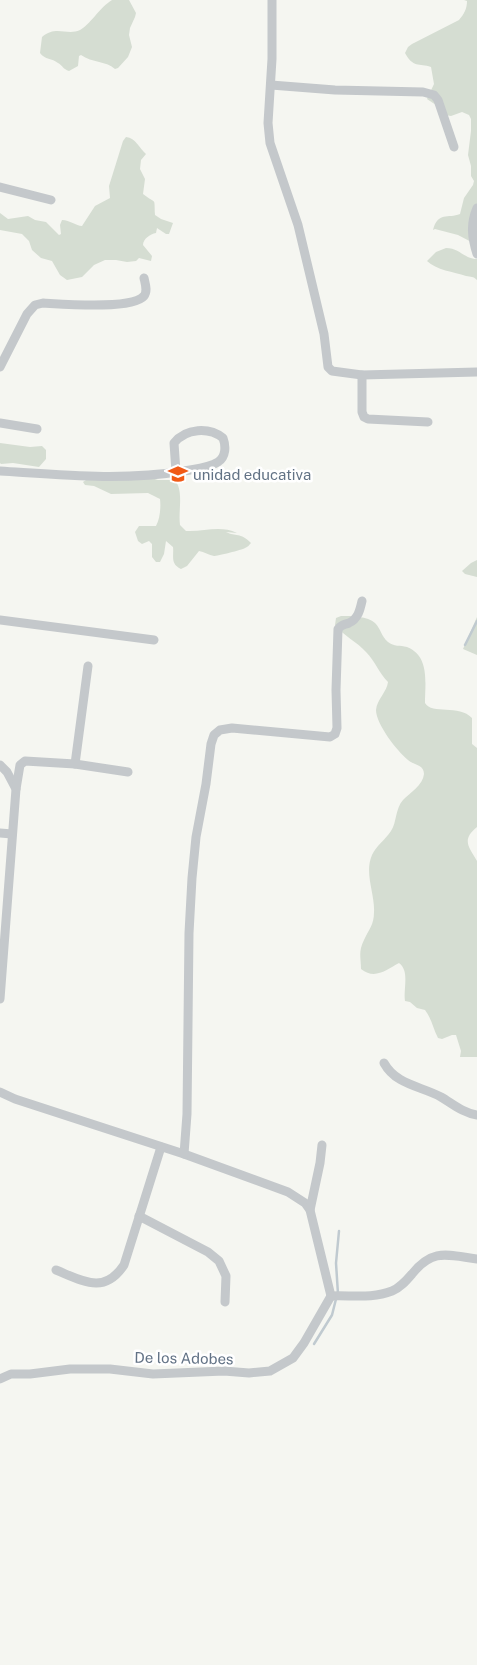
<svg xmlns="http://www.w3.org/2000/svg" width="477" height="1665" viewBox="0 0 477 1665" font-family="'Public Sans',sans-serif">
  <rect width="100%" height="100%" fill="#f5f6f1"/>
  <g fill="#d5ddd2">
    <path d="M112,0H129L136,13L135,17L130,28L129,35L132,47L128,57L118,68L115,69C107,61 92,63 81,55L79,56L78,66L69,71C63,69 63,66 58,63C52,58 45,60 40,53L42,37C56,25 67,36 80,30C89,26 100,7 112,0Z"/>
    <path d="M464,0H477V245L458,235L435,229L433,230C438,211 448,219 460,214L464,198L473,185L474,181L471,176V166L468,155L471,131V119L469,115L462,112L451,116L445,115L436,105L427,99L434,84L431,67C419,63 413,68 405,53L408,47L412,44L459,20C464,14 467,9 467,1Z"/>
    <path d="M126,137C136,138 139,148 146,154L141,160L140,169L145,179L143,194C157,205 154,196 155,215L161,219L173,223L169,234H166L157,228L156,233C150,234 143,239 143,245L152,256L151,261L139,258L136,261L127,262L116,260H105L94,265L82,277L67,280L60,275L52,261L41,258L32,250L29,241L22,234L0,230V213L8,219L28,216L35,220L46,222L59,235L61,234L60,225L62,220C70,220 76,226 82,226L95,206L110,198L109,186L123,141Z"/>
    <path d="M446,248C460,248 464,259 477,259V280C473,276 471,277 466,276C454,272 436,270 427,261L436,252Z"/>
    <polygon points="0,443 30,447 42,446 46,450 46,459 39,467 13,463 1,464 0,463"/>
    <path d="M148,477L158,480H175C184,492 178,510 180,525L186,531C204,532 220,525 237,533L226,532C236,537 240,532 251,543C249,545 248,547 245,548C242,550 217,556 214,556C209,555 204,552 199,551L187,566L181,569C170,564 174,556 173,547L166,541L164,554L160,562H156L152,557V544L149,541L142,544L138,541L135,532L139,526H156C160,519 161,507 160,499L148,493L111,494L94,486L85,485L83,482L86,480Z"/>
    <polygon points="477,560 477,577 465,574 462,571 471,563"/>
    <path d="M341,616C351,616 368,616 375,623C381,629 381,636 388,642C394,647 400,645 407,647C430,656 425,683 425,703C432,715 459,704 472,718V744L477,748V827C461,840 469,847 477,861V1057H460L461,1051L456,1035H452L442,1039L438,1038C433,1029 432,1019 425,1010L417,1008L410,1002L405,1001C403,989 410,971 399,963C386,970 375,980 361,969C361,958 358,952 364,940C369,929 374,925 374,912C375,894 364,873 372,855C376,846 385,840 391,831C397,822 395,809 403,800C410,793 423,785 424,774C424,764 413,765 408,760C397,751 376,724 376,710C377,699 387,692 388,682C379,673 375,661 366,652C357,642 344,636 335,625L336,618Z"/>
    <polygon points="477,617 477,655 463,649"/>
  </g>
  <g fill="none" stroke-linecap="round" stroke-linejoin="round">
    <g stroke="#c0cad0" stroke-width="2.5">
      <polyline points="465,645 477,621"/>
      <polyline points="338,1294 336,1263 339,1231"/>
      <polyline points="314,1344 332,1315 336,1299"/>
    </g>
    <g stroke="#c4c8cb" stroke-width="9">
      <polyline points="272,0 272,59 268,123 270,143 298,225 324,334 328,367 332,371 362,375 477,372"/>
      <polyline points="271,85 335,90 423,92 434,95 438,100 454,147"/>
      <polyline points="0,187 51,200"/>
      <path d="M477,208C470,224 472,238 477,254"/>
      <path d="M0,367L27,314L35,305L43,303C62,304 132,310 144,296C148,291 145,283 144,278"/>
      <polyline points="362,375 362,412 364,417 368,419 428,422"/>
      <polyline points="0,423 37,429"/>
      <path d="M0,471C63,475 122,481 184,471C194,469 209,468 218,462C226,457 226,446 223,438C209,427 186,428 174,443L176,472"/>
      <polyline points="0,620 154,640"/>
      <polyline points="75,764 88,666"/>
      <polyline points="0,765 7,772 16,789 0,999"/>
      <polyline points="16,789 20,765 25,761 75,764 128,772"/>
      <polyline points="0,833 12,834"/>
      <path d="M384,1063C396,1085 421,1086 441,1097C453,1104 463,1113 477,1115"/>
      <polyline points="0,1092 15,1099 184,1154 288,1192 305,1203 310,1210 331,1296"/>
      <path d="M184,1154L187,1114L189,933L192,878L196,837L206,784L211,744L214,735L220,730L232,728L330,737L335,734L337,728L336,690L338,629C342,624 344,625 349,623C358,619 360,610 362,601"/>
      <polyline points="310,1210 320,1163 322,1145"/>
      <polyline points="139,1216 208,1252 219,1261 226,1276 225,1302"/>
      <path d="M56,1270C83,1281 104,1295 124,1265L161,1147"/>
      <path d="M331,1296C351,1295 372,1299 392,1291C400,1288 406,1281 412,1274C433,1248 447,1255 477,1259"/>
      <polyline points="0,1379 11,1374 30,1374 70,1369 110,1369 153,1374 224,1371 249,1373 270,1371 293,1358 304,1343 331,1296"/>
    </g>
  </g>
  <defs>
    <symbol id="school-bare" viewBox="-9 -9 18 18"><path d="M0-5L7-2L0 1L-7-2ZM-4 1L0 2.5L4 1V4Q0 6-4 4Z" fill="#f15a16" stroke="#fff" stroke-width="2.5" paint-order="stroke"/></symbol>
  </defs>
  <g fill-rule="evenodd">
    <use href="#school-bare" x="164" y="460" width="28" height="28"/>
  </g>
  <g text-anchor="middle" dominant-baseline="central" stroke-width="5" stroke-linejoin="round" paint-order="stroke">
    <g font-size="15" fill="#627285" stroke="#fff" text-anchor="start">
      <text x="193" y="474">unidad educativa</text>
    </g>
    <g font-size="15" fill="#627285" stroke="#fff">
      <text transform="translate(184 1358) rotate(1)">De los Adobes</text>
    </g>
  </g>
</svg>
